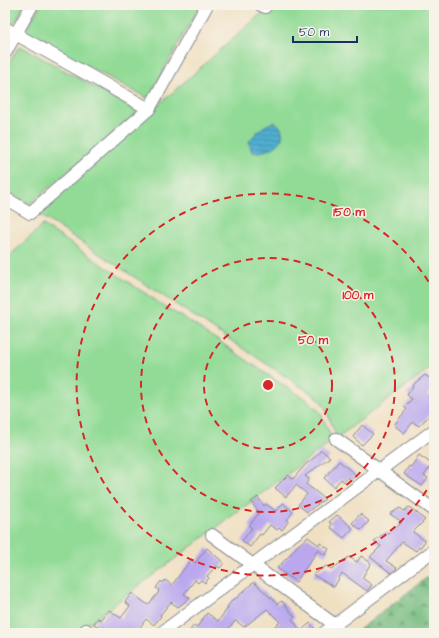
<svg xmlns="http://www.w3.org/2000/svg" width="439" height="638" viewBox="0 0 439 638" font-family="'Architects Daughter',sans-serif">
  <defs>
    <pattern id="forest-firs" width="22" height="20" patternUnits="userSpaceOnUse"><rect width="22" height="20" fill="#75bb7f"/><path d="M5 1l3.5 6h-7zM16 11l3.5 6h-7z" fill="#5f986b"/></pattern>
    <pattern id="water-rules" width="6" height="5" patternUnits="userSpaceOnUse"><rect width="6" height="5" fill="#51aecf"/><path d="M0 2.5h6" fill="none" stroke="#428eab"/></pattern>
  </defs>
  <rect width="100%" height="100%" fill="#f7f3e8"/>
  <filter id="ink" filterUnits="userSpaceOnUse"><feTurbulence type="fractalNoise" baseFrequency=".025" numOctaves="2"/><feDisplacementMap in="SourceGraphic" scale="8" xChannelSelector="R" yChannelSelector="G"/><feConvolveMatrix kernelMatrix="1 2 1 2 8 2 1 2 1" color-interpolation-filters="sRGB"/></filter>
  <filter id="wash" filterUnits="userSpaceOnUse"><feTurbulence type="fractalNoise" baseFrequency=".012" numOctaves="4" result="noise"/><feDisplacementMap in="SourceGraphic" scale="16" xChannelSelector="R" yChannelSelector="G"/><feGaussianBlur stdDeviation="0.9" result="paint"/><feColorMatrix in="noise" values="0 0 0 0 0 0 0 0 0 0 0 0 0 0 0 0 0 1.4 0 .05"/><feComposite in="paint" operator="in"/></filter>
  <g filter="url(#wash)">
    <rect width="100%" height="100%" fill="#f0e0c2"/>
    <g fill="#92db96" stroke="#56857a">
      <polygon points="5,5 25,5 14,23 12,24 5,20"/>
      <polygon points="40,5 200,5 149,97 145,97 27,33 26,30"/>
      <polygon points="271,5 429,5 434,8 434,365 337,438 325,407 317,397 37,213"/>
      <polygon points="22,47 136,110 137,113 31,203 28,203 5,190 5,70 18,48"/>
      <polygon points="43,225 170,310 195,325 277,381 309,401 320,412 333,440 76,633 5,633 5,260"/>
    </g>
    <polygon fill="url(#forest-firs)" stroke="#48756e" points="434,572 434,633 356,633 359,630"/>
    <path fill="url(#water-rules)" stroke="#366e96" d="M274,122C284,126 285,139 277,145C271,150 259,153 252,152L249,142C256,132 262,126 274,122Z"/>
    <g id="blocks">
      <g fill="#baa7ee">
        <polygon points="425,375 434,381 434,388 428,395 434,400 434,411 419,426 413,422 404,433 394,425 407,409 404,407 412,399 407,395 415,383"/>
        <polygon points="362,425 373,434 362,445 353,437"/>
        <polygon points="321,450 330,457 305,476 309,479 306,484 325,499 307,512 298,505 307,494 296,485 286,497 275,488 288,475 293,479 306,464 315,457"/>
        <polygon points="419,455 432,464 424,476 428,478 422,486 404,474 409,466 411,467"/>
        <polygon points="339,461 356,475 351,480 348,477 344,482 341,479 334,487 324,478"/>
        <polygon points="258,497 264,506 266,504 276,511 283,503 293,512 287,520 289,521 282,530 279,528 277,530 270,525 262,535 260,534 250,547 242,541 252,528 249,526 259,513 251,502"/>
        <polygon points="409,507 416,512 425,520 413,532 425,541 420,548 419,547 416,551 402,542 386,561 397,568 391,573 370,557 381,546 374,541 386,532 389,534 402,522 390,514 400,508 404,511"/>
        <polygon points="360,514 369,521 361,530 352,523"/>
        <polygon points="337,515 353,528 344,538 330,527 332,524 329,522"/>
        <polygon points="308,537 319,545 320,543 329,549 325,555 318,550 296,582 277,568 289,556 297,546"/>
        <polygon points="207,548 224,563 220,568 216,566 207,576 209,578 205,583 201,580 198,583 195,580 184,594 190,598 178,607 171,602 160,615 161,616 154,625 146,619 136,633 112,633 104,627 102,630 94,624 98,618 101,620 109,610 121,618 130,606 125,602 132,593 148,605 159,592 158,592 159,590 156,588 161,581 163,583 165,580 172,585 191,560 195,563"/>
        <polygon points="361,556 371,563 362,578 372,585 367,591 342,573 334,587 313,575 326,566 332,569 349,557 357,562"/>
        <polygon points="254,582 271,598 271,597 277,604 282,601 295,617 292,619 301,631 310,623 317,632 317,633 266,633 280,622 267,609 244,627 236,621 234,622 225,633 188,633 194,625 197,627 207,613 218,621 228,608 227,607 234,598 235,599"/>
      </g>
    </g>
  </g>
  <g filter="url(#ink)">
    <use href="#blocks" fill-opacity="0" stroke="#868890" stroke-width="1"/>
    <g fill="none" stroke-linecap="round" stroke-linejoin="round">
      <defs>
        <g id="minor">
          <polyline points="261,5 265,7"/>
          <polyline points="5,28 149,109"/>
          <polyline points="5,53 32,5"/>
          <polyline points="5,198 30,213 149,109 207,5"/>
          <polyline points="336,439 434,510"/>
          <polyline points="212,535 335,625"/>
          <polyline points="86,630 90,633"/>
          <polyline points="161,633 434,430"/>
          <polyline points="324,633 434,550"/>
        </g>
      </defs>
      <use href="#minor" stroke="#868890" stroke-width="14"/>
      <use href="#minor" stroke="#fff" stroke-width="12"/>
    </g>
  </g>
  <g fill="none" stroke="#d62828" stroke-width="2" stroke-dasharray="7 5">
    <circle cx="268" cy="385" r="64"/>
    <circle cx="268" cy="385" r="127"/>
    <path d="M433 480A191 191 0 1 1 433 289"/>
  </g>
  <circle cx="268" cy="385" r="6" fill="#d62828" stroke="#f7f3e8" stroke-width="2"/>
  <g font-size="12" text-anchor="middle" font-weight="bold" fill="#d62828" stroke="#f7f3e8" stroke-width="3" stroke-linejoin="round" paint-order="stroke">
    <text x="349" y="216">150 m</text>
    <text x="358" y="299">100 m</text>
    <text x="313" y="344">50 m</text>
  </g>
  <rect width="439" height="638" fill="none" stroke="#f7f3e8" stroke-width="20"/>
  <path d="M293 36v6h64v-6" fill="none" stroke="#1b2f5e" stroke-width="2"/>
  <text x="299" y="36" font-size="12" fill="#1b2f5e" stroke="#f7f3e8" stroke-width="3" paint-order="stroke">50 m</text>
</svg>
